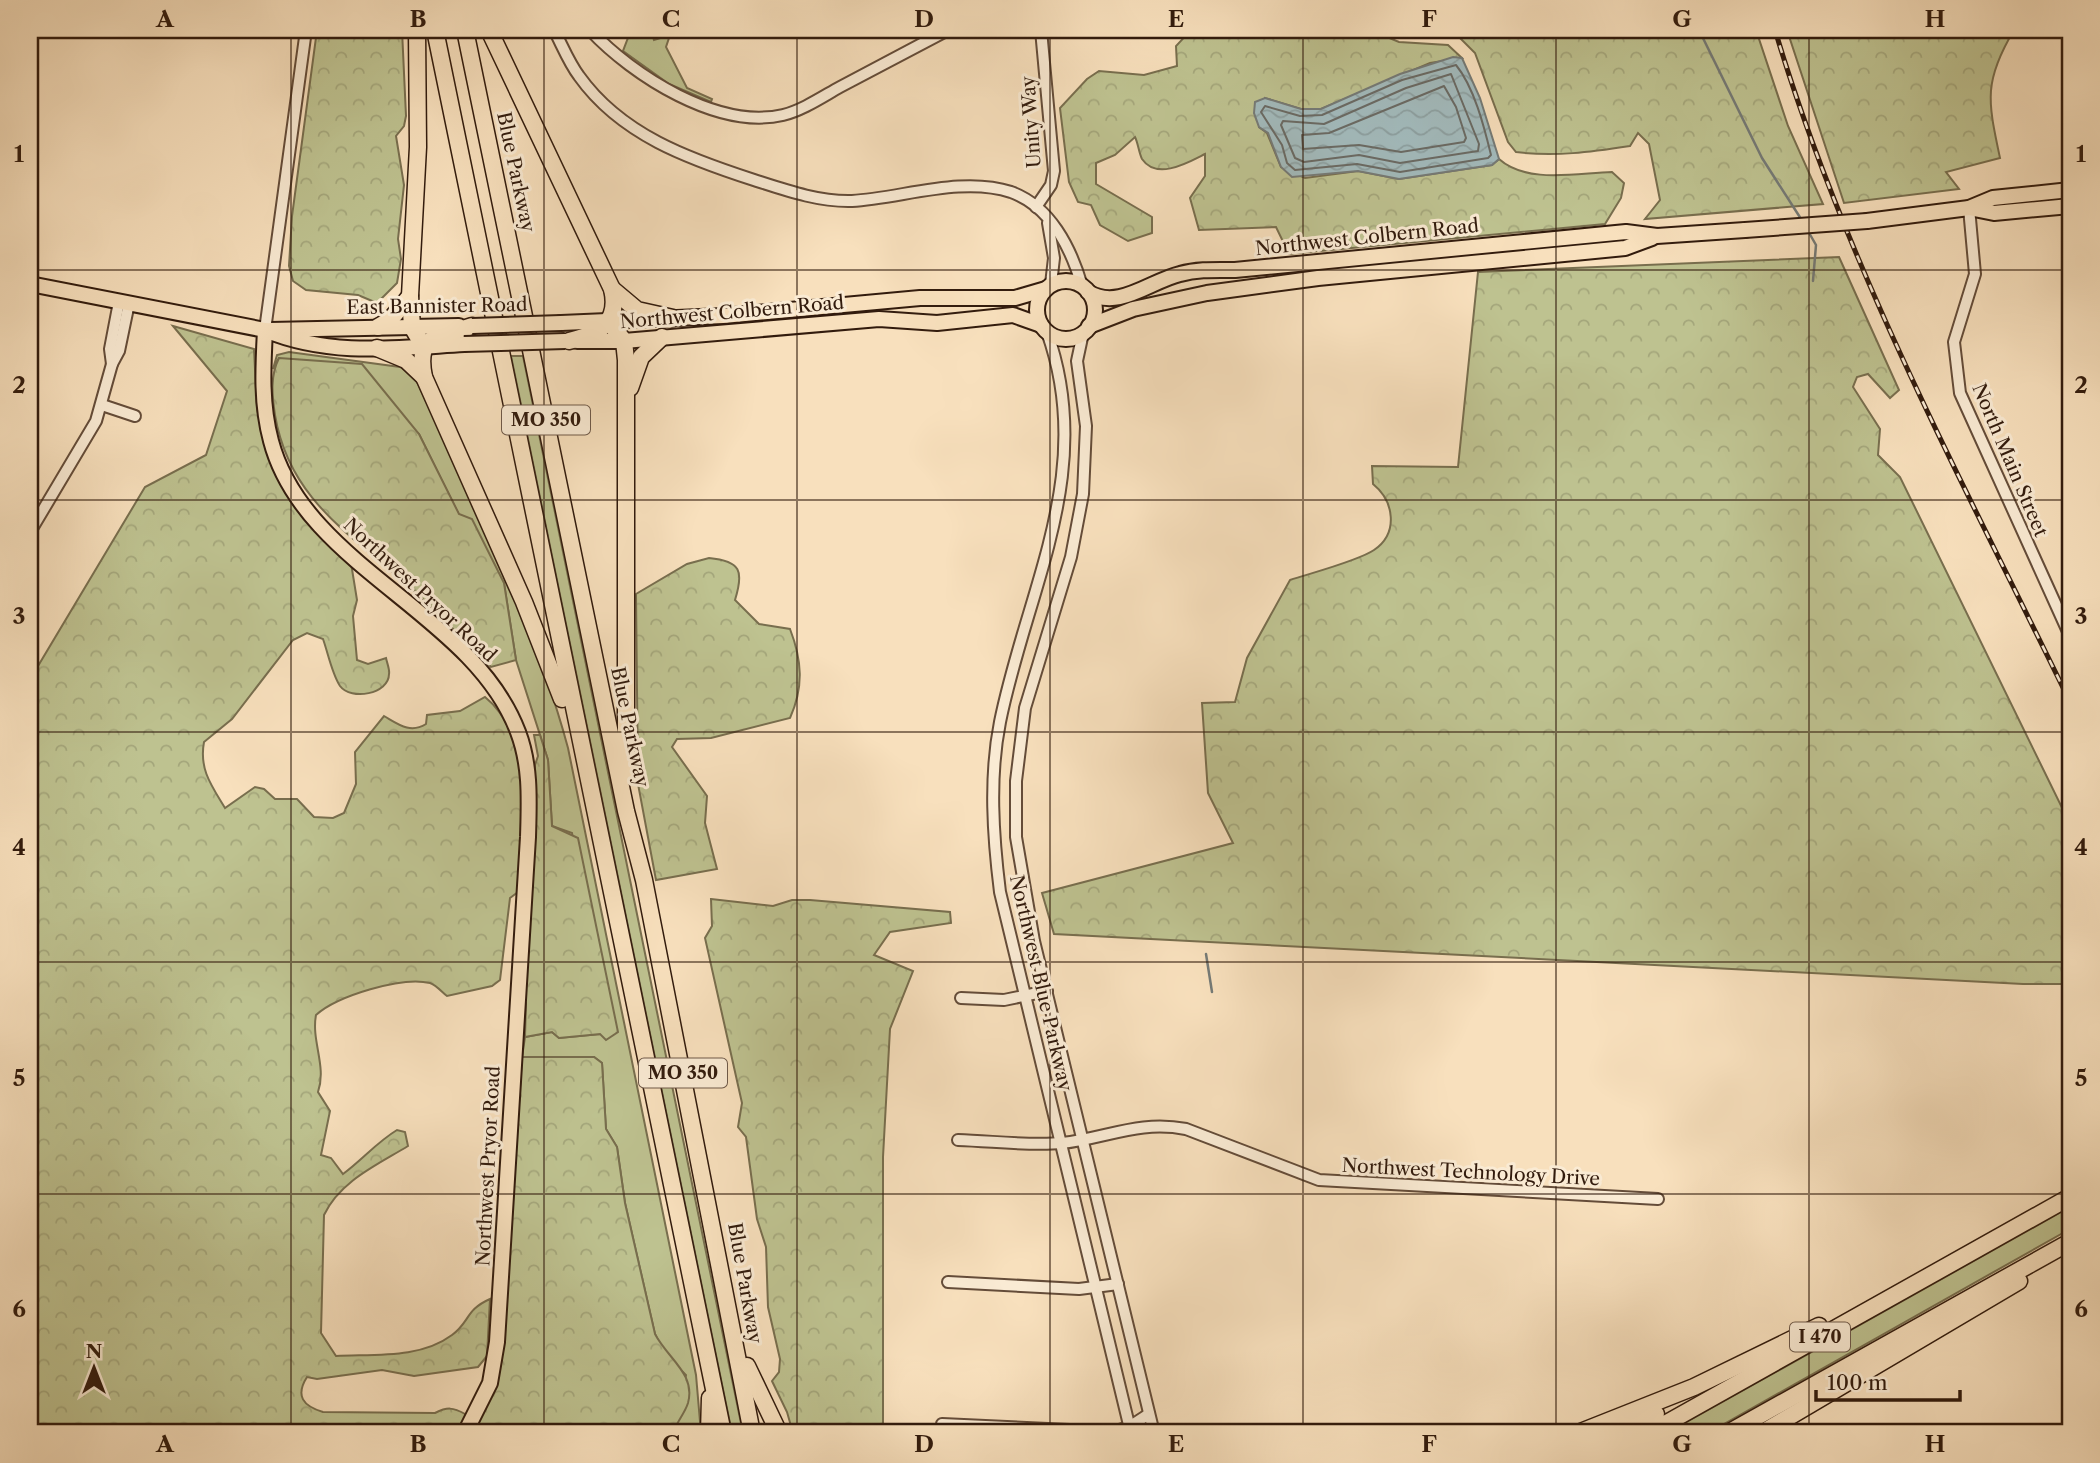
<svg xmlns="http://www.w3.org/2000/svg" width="2100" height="1463" viewBox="0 0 2100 1463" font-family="'Libre Caslon Text',serif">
  <defs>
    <pattern id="forest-crowns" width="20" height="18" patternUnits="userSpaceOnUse" patternTransform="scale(1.75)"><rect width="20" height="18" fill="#bec290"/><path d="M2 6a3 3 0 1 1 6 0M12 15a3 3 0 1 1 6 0" fill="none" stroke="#a4a67b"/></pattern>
    <pattern id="water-waves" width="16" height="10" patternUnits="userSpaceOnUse" patternTransform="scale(1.75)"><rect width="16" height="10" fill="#a2babc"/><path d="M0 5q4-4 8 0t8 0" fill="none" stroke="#8c9fa0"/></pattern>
  </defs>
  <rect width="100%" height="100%" fill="#f8e0bd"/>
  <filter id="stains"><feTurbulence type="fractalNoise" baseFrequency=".00286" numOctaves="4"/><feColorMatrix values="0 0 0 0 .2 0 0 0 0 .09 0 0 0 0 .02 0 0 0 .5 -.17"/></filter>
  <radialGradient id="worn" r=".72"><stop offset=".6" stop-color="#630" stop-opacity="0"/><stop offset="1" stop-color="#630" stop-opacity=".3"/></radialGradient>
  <g fill="#bec290" stroke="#786e4e" stroke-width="2">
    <polygon points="631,30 667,30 653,37 654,40 670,35 666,47 687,88 712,99 711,102 669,84 623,51"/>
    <path d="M289,352L400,367L414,375C470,497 533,618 568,748L696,1375L701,1433H673L686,1375L664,1353L655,1334L625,1203L617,1147L606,1129L602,1063L594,1057H522L525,1037L552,1032L559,1038L600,1034L572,833L552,826L548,760L516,660L504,583L459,515L419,434L279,358L273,369L277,355Z"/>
    <polygon points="511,356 523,356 743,1433 732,1433"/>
    <polygon points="2070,1207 2070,1229 1708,1433 1667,1433"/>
  </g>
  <g fill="url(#forest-crowns)" stroke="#786e4e" stroke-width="2">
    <polygon points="317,30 402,30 406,116 404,126 396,136 404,185 398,239 401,259 397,283 377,303 358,295 306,290 293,281 289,266 292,216"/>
    <path d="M1191,30H1246L1290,36L1302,30H1370L1399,42L1448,45L1462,58L1430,63L1321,109H1301L1265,98L1259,127L1267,133L1281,167L1305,178L1358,171L1399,179L1492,165L1499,159C1527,184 1576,173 1612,172L1624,183L1621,198L1605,224L1289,254L1276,227L1199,230L1190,198L1205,176V154C1189,162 1157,181 1142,159C1139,153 1138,143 1135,137L1115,155L1096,163V184L1152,217V233L1128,241L1100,225L1091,205L1078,202L1069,182L1060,108L1087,79L1099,71L1144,75L1177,66L1176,46Z"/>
    <path d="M1426,30H1756L1788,126L1823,204L1645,219L1660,200L1649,144L1638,133L1630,146C1591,152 1555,157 1516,152L1508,142L1475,53L1454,32Z"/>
    <path d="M1787,30H2014C1983,82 1988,101 2000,158L1946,172L1959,189L1844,203Z"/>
    <path d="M1839,257L1899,390L1890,398L1868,374L1857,377L1853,387L1880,429L1878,455L1900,477L2070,824V984H2023L1054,934L1042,893L1233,843L1208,793L1202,703L1235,702L1247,658L1290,580C1311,573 1358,561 1374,550C1399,533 1394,501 1373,484L1372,466L1458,467L1478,272Z"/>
    <path d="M173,326L254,349L257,409L267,452L280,481L351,563L357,600L353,616L357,660L368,664L386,658C387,663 390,670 389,674C389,694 351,701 340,686C332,674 328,653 323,639L307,633L293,640L232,719L204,742C199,769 211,785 225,808L255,787L264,789L275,799H297L314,817L333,818L344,813L356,784L355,752L384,716C398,724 410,734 426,724L427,715L460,711L485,697C536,738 523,834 518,892L510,898L500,980L492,986L447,996C442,992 436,985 430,983C402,976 337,996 316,1015C311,1041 327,1066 318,1092L330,1111L321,1155L331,1158L343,1174C362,1160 377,1142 397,1130L405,1132L408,1146C377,1165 340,1181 324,1215L321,1333L336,1356C374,1354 420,1359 452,1335C470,1322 465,1310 490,1299L487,1356L478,1367L414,1376L382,1370L317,1379L307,1377C295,1396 303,1406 323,1412L435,1413C447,1407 453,1407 465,1414L466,1420L455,1433H30V675L35,671L145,487L206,455L227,391Z"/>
    <path d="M279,358L362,364L419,434L459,514L472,519L504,583L516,660L491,667C464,640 438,613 411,588C352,535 289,500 275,415C272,395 270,376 279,358Z"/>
    <path d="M709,558C741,561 744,571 735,600L759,624L790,629C802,660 804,687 790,718L711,738L677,739L672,747L707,796L705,823L717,869L656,880L638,784L636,594L687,564Z"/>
    <polygon points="534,735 540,735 548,760 552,826 578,838 618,1032 606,1040 600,1034 559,1038 552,1032 525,1037 526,1003 521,995 534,855 535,765 538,756"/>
    <polygon points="711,899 773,906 792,900 810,900 950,912 951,923 890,932 874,955 913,971 890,1029 883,1157 883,1433 793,1433 787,1412 772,1381 779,1372 780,1359 768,1307 766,1247 757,1219 746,1137 738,1127 742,1103 705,938 712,926"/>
    <path d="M522,1057H594L602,1063L606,1129L617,1147L625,1203L655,1334C668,1359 696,1374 688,1403C685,1413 676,1423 673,1433H471L489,1399L504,1331Z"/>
  </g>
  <polygon fill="url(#water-waves)" stroke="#757a76" stroke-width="2" points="1453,57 1462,58 1480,98 1499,159 1492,165 1399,179 1358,171 1292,177 1281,167 1268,133 1259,127 1254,113 1255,102 1265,98 1301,109 1321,109 1400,74"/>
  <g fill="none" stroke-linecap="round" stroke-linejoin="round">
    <g stroke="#6a6a64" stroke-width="2">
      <path d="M1456,65C1474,87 1484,126 1491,155L1488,158L1400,172L1357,164L1295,170L1287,163L1282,145L1261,112L1265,106L1300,116L1322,115L1402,80Z"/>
      <polygon points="1451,74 1479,144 1478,151 1400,163 1359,155 1304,162 1295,158 1281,125 1283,121 1324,124 1406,88"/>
      <polygon points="1444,86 1456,107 1466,138 1464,142 1401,152 1359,145 1303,149 1302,135 1329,133"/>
    </g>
    <g stroke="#757a76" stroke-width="2.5">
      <polyline points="1699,30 1762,158 1803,222"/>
      <polyline points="1808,231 1816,245 1813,281"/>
      <polyline points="1206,954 1212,992"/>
    </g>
    <defs>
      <g id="minor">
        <path d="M554,30C562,45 569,63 579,76C621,135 689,159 754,180C785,190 819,202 852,201C902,198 962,176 1011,192C1050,206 1071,248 1082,286"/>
        <path d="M590,30C633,76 718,130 783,115C803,110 822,97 840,87C876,68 912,49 948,30"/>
        <polyline points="1036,207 1051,185 1054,171 1041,30"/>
        <polyline points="1969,208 1975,274 1954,342 1960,393 2070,636"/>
        <polyline points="1048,223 1054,258 1051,284"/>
        <polyline points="265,330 306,30"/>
        <path d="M1047,332C1097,472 1027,588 1000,722C989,777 993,836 1000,892L1131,1433"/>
        <polyline points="1083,333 1077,361 1086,426 1083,494 1071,557 1025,708 1016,781 1016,837 1034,941 1154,1433"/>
        <polyline points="112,364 110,349 119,302"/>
        <polyline points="102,405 135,416"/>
        <polyline points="30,532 96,421 112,364 119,351 129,303"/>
        <polyline points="961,998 1004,1000 1047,991"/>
        <path d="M958,1140C992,1141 1029,1146 1062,1143C1107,1138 1139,1120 1186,1129L1319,1180L1658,1199"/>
        <polyline points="948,1282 1079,1289 1118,1284"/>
        <polyline points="942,1424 1113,1432 1129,1427 1149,1414"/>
      </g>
      <g id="major">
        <polyline points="1969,208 1994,213 2070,206"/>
        <polyline points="1867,221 1969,208 1993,198 2070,190"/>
        <circle cx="1066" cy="310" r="29"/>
        <path d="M30,284L265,330C330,357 396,348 464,344"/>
        <path d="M1088,292C1118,311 1150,281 1180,274C1198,269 1216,270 1235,270L1626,232L1657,236L1745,230"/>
        <polyline points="561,323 723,316 920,298 1015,298 1046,289"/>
        <polyline points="1089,326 1133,309 1207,293 1318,278 1625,248 1652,238"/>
        <path d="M265,330C263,368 261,404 271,441C304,567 473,612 518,732C531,766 529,801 528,837L497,1342L490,1383L465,1433"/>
        <polyline points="270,330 459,326"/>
        <polyline points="577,341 624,341 879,319 937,323 1013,315 1041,325"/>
      </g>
      <g id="highway">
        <polyline points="417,30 418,147 410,296 412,327 424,347"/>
        <polyline points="435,30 723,1433"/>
        <polyline points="465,30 626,811 644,880 752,1433"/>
        <path d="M489,30L612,289C620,323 599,334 569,341"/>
        <polyline points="612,289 637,310 673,318"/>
        <polyline points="609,322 624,341 626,360 626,774"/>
        <path d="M472,326C440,337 415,333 424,377L524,602L562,699"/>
        <polyline points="378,327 390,320 410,296"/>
        <polyline points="377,348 406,360 424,377"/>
        <polyline points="630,388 641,357 662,337"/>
        <polyline points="747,1366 779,1433"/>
        <polyline points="709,1433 710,1398"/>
        <polyline points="1578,1433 1694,1387 1819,1326"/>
        <polyline points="1621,1433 1656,1414"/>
        <polyline points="1649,1433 2070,1197"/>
        <polyline points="1728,1433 2070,1242"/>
        <polyline points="1762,1433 2019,1281"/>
      </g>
    </defs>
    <use href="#minor" stroke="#644c39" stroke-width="14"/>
    <use href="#major" stroke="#321b0d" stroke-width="18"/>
    <use href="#highway" stroke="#321b0d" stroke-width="19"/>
    <use href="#minor" stroke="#faebd4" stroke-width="10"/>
    <use href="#major" stroke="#f8e0bd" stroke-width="14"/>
    <use href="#highway" stroke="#f8e0bd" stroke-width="16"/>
    <defs>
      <path id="rail" d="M1775,30C1845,265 1963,482 2070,702"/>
    </defs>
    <use href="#rail" stroke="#321b0d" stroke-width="5"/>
    <use href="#rail" stroke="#faebd4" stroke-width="2.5" stroke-dasharray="8" stroke-linecap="butt"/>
    <defs>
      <g id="major-bridge">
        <polyline points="1745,230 1867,221"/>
        <polyline points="472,326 561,323"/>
        <polyline points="464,344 565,341"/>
      </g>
    </defs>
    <use href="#major-bridge" stroke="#321b0d" stroke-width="18" stroke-linecap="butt"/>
    <use href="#major-bridge" stroke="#f8e0bd" stroke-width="14"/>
  </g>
  <path fill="none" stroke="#321b0d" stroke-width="2" stroke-opacity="0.55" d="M291,30V1433M544,30V1433M797,30V1433M1050,30V1433M1303,30V1433M1556,30V1433M1809,30V1433M30,270H2070M30,500H2070M30,732H2070M30,962H2070M30,1194H2070"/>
  <g text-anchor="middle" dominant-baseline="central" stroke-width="6" stroke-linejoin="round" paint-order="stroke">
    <g fill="#faebd4" stroke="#6e5949" stroke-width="2">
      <rect x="502" y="405.5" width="88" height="29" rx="5"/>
      <rect x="639" y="1058.5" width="88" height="29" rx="5"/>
      <rect x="1790" y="1322.5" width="60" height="29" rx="5"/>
    </g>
    <g font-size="18" font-weight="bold" fill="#321b0d">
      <text x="546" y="420">MO 350</text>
      <text x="683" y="1073">MO 350</text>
      <text x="1820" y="1337">I 470</text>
    </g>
    <g font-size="19" fill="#321b0d" stroke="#faebd4">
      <text transform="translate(1031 122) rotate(-94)">Unity Way</text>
      <text transform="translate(516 172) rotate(78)">Blue Parkway</text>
      <text transform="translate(1367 237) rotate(-6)">Northwest Colbern Road</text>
      <text transform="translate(437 306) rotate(-1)">East Bannister Road</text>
      <text transform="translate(732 312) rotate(-5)">Northwest Colbern Road</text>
      <text transform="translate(2010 460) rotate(67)">North Main Street</text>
      <text transform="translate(420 590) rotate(43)">Northwest Pryor Road</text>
      <text transform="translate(630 727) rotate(78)">Blue Parkway</text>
      <text transform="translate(1041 983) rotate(77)">Northwest Blue Parkway</text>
      <text transform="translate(488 1166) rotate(-87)">Northwest Pryor Road</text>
      <text transform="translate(1471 1172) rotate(3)">Northwest Technology Drive</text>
      <text transform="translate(745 1283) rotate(80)">Blue Parkway</text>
    </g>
  </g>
  <rect width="2100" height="1463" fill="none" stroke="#f8e0bd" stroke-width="77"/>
  <g transform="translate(94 1368)" stroke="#faebd4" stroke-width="5" paint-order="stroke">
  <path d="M0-5L12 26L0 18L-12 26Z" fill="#321b0d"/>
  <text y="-10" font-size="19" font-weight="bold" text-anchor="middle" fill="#321b0d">N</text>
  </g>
  <path d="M1816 1390v10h144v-10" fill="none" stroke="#321b0d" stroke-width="3.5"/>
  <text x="1827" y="1390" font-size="21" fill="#321b0d" stroke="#faebd4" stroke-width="5" paint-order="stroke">100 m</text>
  <rect x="38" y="38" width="2024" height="1386" fill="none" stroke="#321b0d" stroke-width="2.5"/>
  <g font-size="23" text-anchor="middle" font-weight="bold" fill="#321b0d">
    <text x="165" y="27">A</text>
    <text x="418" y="27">B</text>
    <text x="671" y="27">C</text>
    <text x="924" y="27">D</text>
    <text x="1176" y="27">E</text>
    <text x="1429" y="27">F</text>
    <text x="1682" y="27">G</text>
    <text x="1935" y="27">H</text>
    <text x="19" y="162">1</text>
    <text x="2081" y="162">1</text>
    <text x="19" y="393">2</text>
    <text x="2081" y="393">2</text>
    <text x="19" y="624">3</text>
    <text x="2081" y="624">3</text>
    <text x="19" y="855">4</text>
    <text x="2081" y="855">4</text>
    <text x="19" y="1086">5</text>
    <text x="2081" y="1086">5</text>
    <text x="19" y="1317">6</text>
    <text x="2081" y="1317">6</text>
    <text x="165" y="1452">A</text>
    <text x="418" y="1452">B</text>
    <text x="671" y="1452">C</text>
    <text x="924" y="1452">D</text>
    <text x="1176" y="1452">E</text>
    <text x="1429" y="1452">F</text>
    <text x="1682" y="1452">G</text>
    <text x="1935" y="1452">H</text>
  </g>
  <rect width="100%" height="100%" filter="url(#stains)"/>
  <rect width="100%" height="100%" fill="url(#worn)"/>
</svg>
